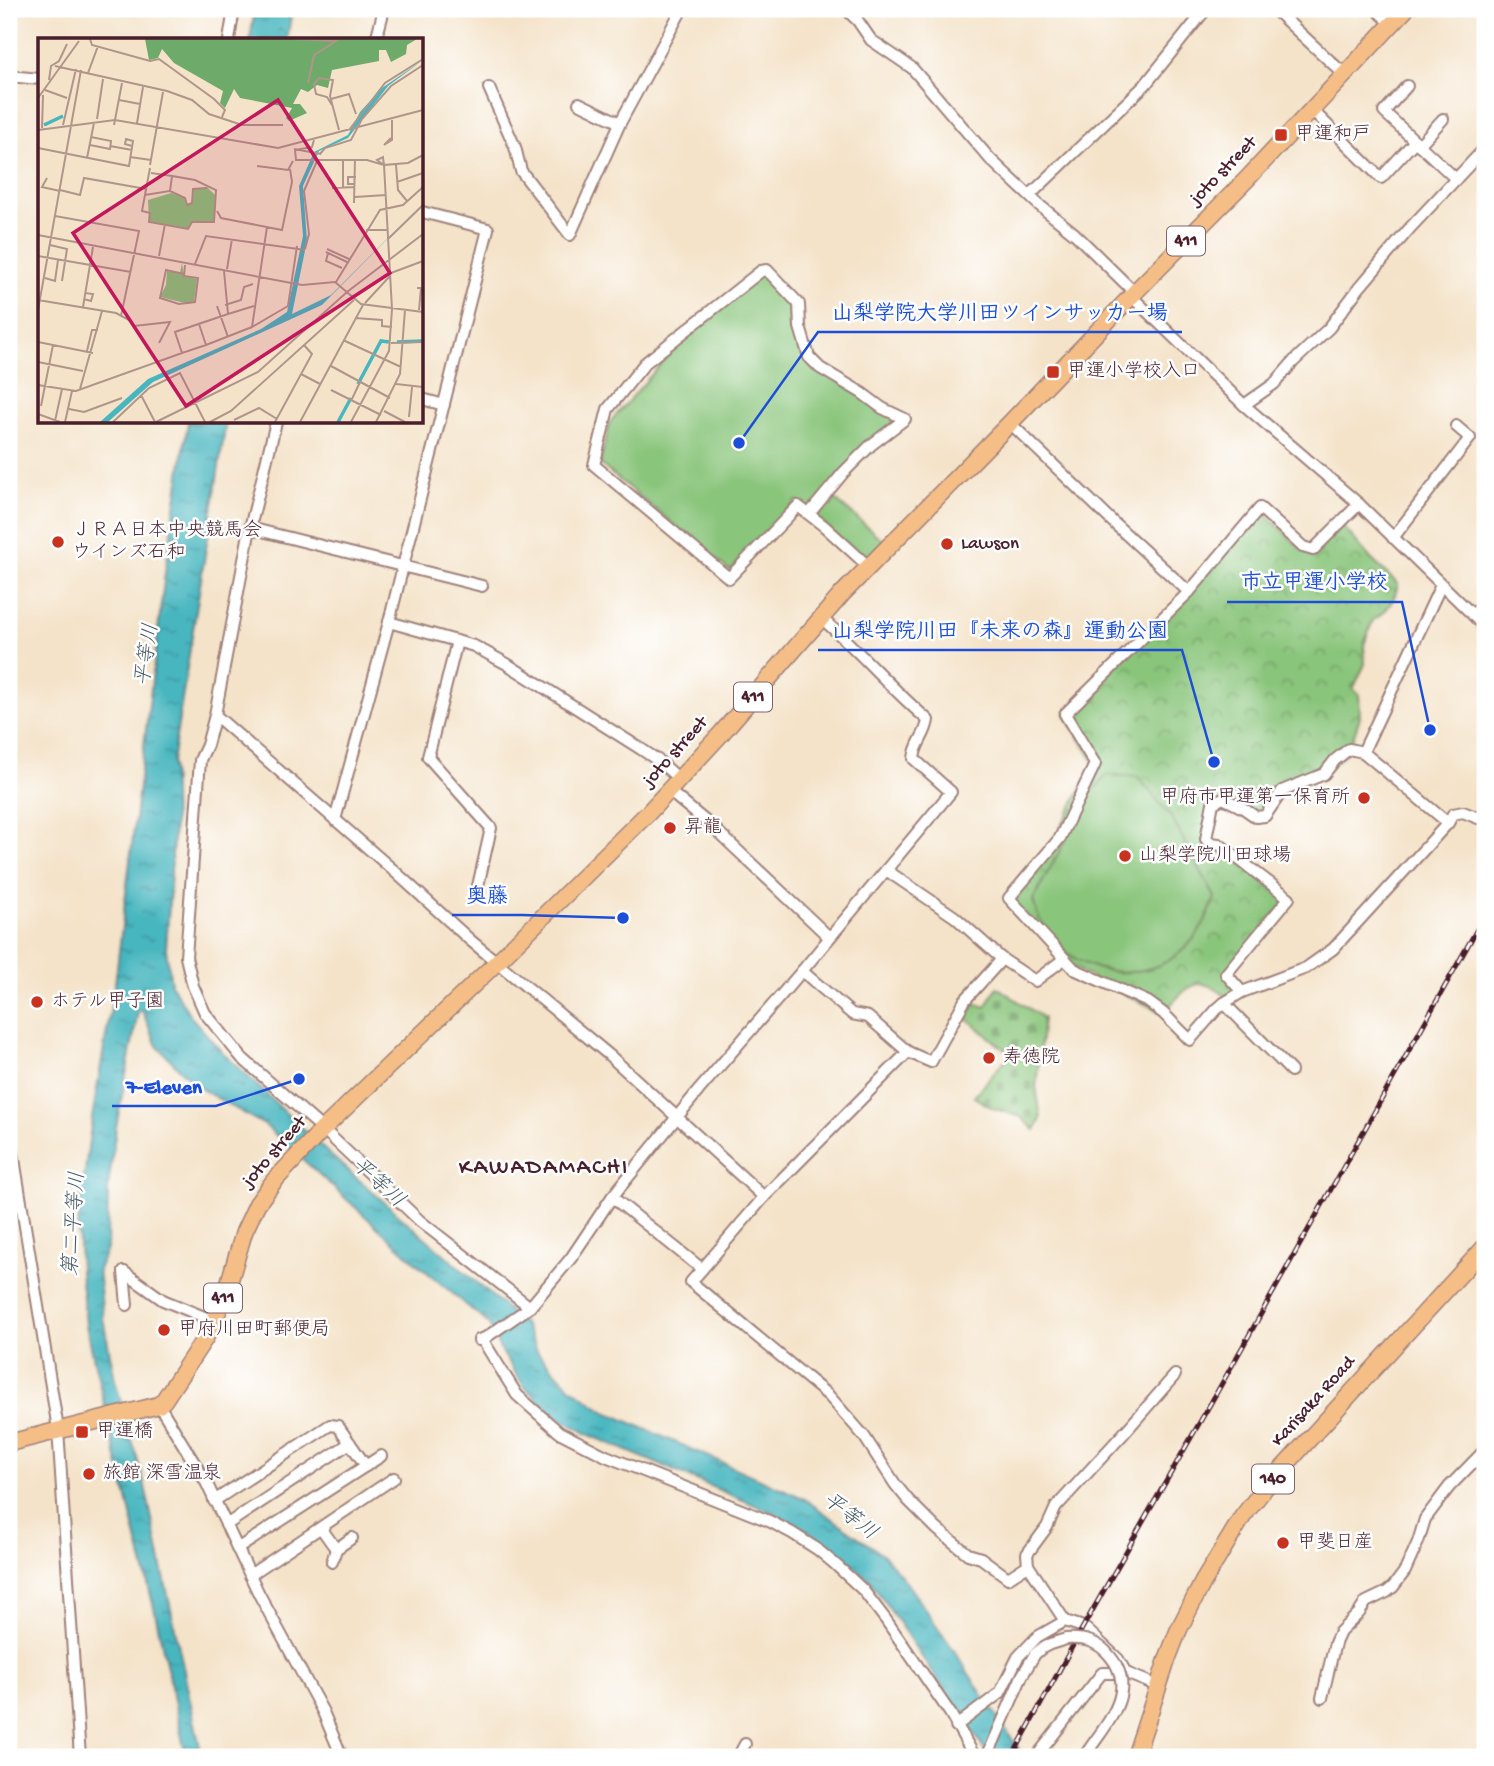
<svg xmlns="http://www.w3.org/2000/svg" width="1494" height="1766" viewBox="0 0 1494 1766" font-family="'Gochi Hand','Klee One',sans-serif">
  <defs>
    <pattern id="cemetery-stones" width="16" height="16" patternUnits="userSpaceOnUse" patternTransform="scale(1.75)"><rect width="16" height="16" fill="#89c57a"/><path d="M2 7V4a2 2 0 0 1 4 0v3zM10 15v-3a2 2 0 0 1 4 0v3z" fill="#729f64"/></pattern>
    <pattern id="park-crowns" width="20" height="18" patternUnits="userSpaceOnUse" patternTransform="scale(1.75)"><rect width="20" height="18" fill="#89c57a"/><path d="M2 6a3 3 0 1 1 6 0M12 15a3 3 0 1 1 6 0" fill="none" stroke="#729f64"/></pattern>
    <pattern id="water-ripples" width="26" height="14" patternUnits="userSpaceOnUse" patternTransform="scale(1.75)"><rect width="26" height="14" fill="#47b6bf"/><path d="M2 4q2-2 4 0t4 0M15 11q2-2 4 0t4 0" fill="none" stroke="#3d939b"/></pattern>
  </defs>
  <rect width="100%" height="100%" fill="#fff"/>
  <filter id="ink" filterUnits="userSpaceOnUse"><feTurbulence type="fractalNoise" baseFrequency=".0143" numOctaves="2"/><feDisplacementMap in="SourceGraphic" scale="14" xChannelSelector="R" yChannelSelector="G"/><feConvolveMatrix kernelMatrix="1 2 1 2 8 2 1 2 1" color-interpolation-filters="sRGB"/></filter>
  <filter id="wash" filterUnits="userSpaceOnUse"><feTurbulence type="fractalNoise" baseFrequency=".00686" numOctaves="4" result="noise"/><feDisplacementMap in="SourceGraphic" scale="28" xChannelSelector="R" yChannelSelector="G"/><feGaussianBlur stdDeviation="1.57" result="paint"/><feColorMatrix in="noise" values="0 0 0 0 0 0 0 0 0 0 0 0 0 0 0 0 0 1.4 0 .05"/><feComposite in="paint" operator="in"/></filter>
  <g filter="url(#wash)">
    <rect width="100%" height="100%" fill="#f4e3c9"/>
    <polygon fill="url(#cemetery-stones)" stroke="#6a7252" stroke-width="2" points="997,987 1043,1018 1036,1087 1041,1118 1035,1130 1021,1117 993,1108 974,1097 1010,1054 965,1017 971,1002 986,1007"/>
    <path fill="url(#park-crowns)" stroke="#6a7252" stroke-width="2" d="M1260,508L1304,552L1342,525L1371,559L1398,584C1395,600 1387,612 1373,620L1364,645L1365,664L1353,689L1359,694L1360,717L1349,749L1324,774L1282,791L1265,816L1223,798L1213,803L1206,839L1289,898L1226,974L1242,992L1227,998C1198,969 1185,990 1163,1013L1074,969L1009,898L1043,860L1095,764L1065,714L1189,592Z"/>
    <g fill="#89c57a" stroke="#6a7252" stroke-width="2">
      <polygon points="761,273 789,301 792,332 795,339 804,348 807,360 897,419 825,491 885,542 866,561 797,501 730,571 600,464 610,422 675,348 703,322"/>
      <path d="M1107,775L1138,777L1170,815L1215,897C1209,914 1202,931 1189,944C1139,997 1049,971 1033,900L1079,815L1076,810Z"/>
    </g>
    <g fill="url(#water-ripples)" stroke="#486a75" stroke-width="2">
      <polygon points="255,9 292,9 287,40 250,40"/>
      <polygon points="188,422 226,422 172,762 174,826 166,949 171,984 191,1017 221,1051 328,1153 524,1324 538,1353 570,1387 604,1411 803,1498 885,1556 906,1582 953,1649 982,1694 1024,1757 990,1757 871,1582 844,1557 808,1531 769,1511 590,1435 553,1415 523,1385 499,1347 489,1324 420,1266 266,1126 196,1086 157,1046 142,1010 138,1012 116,1127 108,1187 107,1249 98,1269 103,1318 115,1380 145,1486 202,1757 186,1757 156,1616 114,1446 86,1325 80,1272 78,1224 92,1118 115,984 165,573"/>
    </g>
  </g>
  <g filter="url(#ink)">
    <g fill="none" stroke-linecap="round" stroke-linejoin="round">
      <defs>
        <g id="minor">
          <polyline points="846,9 858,21 871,40 912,68 990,159 1039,205 1075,234 1129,287 1131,296 1244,405 1274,384 1294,361 1329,328 1359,288 1410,228 1485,148"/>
          <polyline points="1274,9 1345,75"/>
          <polyline points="1376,9 1392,24"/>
          <polyline points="229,40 234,9"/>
          <polyline points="376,40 384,9"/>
          <polyline points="9,76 40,79"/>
          <polyline points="1407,86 1384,112 1456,179"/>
          <polyline points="489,88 515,147 521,171 570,235 620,123 682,9"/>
          <polyline points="579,103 620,123"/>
          <polyline points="1312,110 1381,178 1415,141"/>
          <polyline points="1419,145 1443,119"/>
          <polyline points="1030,195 1145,85 1206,9"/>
          <polyline points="422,399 444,405"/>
          <polyline points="1244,405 1359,504"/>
          <polyline points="1010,423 1115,524 1189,592"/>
          <polyline points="809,514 844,472 871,445 905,419 882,408 862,393 820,368 809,357 800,327 799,304 767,270 761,271 645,363 608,409 594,465 729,578 798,506 824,526 868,566"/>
          <polyline points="250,528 482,586"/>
          <polyline points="1393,538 1470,438 1456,426"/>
          <polyline points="1441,585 1363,752 1448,823 1333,949 1306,968 1242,992 1224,1003 1217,1009 1190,1040 1163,1013 1148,1002 1074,969 1009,898 1060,838 1095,764 1065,714 1189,592 1260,508 1303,547 1313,550 1359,504 1473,615 1485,628"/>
          <polyline points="1473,615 1485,603"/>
          <polyline points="389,622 474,646 507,664 641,749 659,761 679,779"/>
          <polyline points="457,641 428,757 491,828 476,895"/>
          <polyline points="215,715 250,528 276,422"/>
          <polyline points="669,791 716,830 829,937"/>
          <polyline points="335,820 389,622 488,229 422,212"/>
          <polyline points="1448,823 1453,814 1463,812 1478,818 1485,811"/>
          <polyline points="886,870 955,917 1002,959"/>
          <polyline points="802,971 852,1014 868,1017 908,1052"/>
          <polyline points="1242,992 1226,974 1289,898 1219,844 1210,843 1206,839 1213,803 1223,798 1243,808 1256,817 1265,816 1282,791 1324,774 1335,760 1349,749 1363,752"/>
          <polyline points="1224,1003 1291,1071"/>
          <polyline points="9,1128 58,1429 80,1757"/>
          <polyline points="612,1197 702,1269"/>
          <polyline points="124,1272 163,1300 214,1321"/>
          <polyline points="124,1272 127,1305"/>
          <polyline points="530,1307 420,1221 323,1129 242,1058 205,1013 193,986 186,957 200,760 207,745 215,715 392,869 470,940 609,1055 764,1197"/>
          <polyline points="482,1339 517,1395 559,1432 606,1456 769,1521 792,1533 817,1549 836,1565 863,1590 886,1620 950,1713 972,1752 969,1757"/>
          <path d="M479,1340L485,1338L530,1307L571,1258L612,1197L699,1090L802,971L951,792L914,759C915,743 926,736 928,720C890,688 859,650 821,618"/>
          <polyline points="159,1405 206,1482 259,1594 323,1712 342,1757"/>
          <polyline points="214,1501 330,1425 338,1426 366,1466"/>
          <polyline points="226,1525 350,1443"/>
          <polyline points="321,1528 336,1549"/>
          <polyline points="237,1549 381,1456"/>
          <polyline points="332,1562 336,1549 352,1538"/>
          <polyline points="1028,1565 1008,1578 981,1558 968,1554 937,1529 908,1500 895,1484 864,1436 829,1396 691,1282 764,1197 908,1052 931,1062 965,1000 1002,959 1035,981 1064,959"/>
          <polyline points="250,1575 394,1478"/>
          <polyline points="1065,1621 1028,1565 1027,1554 1047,1527 1056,1507 1125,1432 1175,1375"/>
          <polyline points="1322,1698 1335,1643 1340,1632 1359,1613 1366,1602 1387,1592 1393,1587 1405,1571 1418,1542 1425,1519 1449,1487 1485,1450"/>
          <polyline points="956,1726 1000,1693 1018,1657 1037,1637 1065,1621 1083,1627 1087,1630 1118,1659 1126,1673"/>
          <polyline points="738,1757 745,1744"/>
          <polyline points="987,1757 1022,1676 1035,1654 1042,1648 1050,1644 1066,1639"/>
          <polyline points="1036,1757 1102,1673 1126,1673 1158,1686"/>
        </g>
        <g id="highway">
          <polyline points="9,1443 159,1405 164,1400 205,1338 214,1321 229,1283 244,1232 257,1204 274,1181 323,1129 498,961 649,812 719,736 843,593 1010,423 1138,289 1247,179 1406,9"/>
          <polyline points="1135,1757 1168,1657 1179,1629 1203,1582 1243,1516 1264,1489 1301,1448 1485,1247"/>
        </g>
      </defs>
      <use href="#minor" stroke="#9f817a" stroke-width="14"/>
      <use href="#highway" stroke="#9f817a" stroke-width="19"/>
      <use href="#minor" stroke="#fff" stroke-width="10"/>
      <use href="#highway" stroke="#f6be87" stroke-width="16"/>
      <defs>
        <polyline id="rail" points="1012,1757 1083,1627 1225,1378 1485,915"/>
      </defs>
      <use href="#rail" stroke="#4a1f2b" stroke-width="5"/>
      <use href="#rail" stroke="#fff" stroke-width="2.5" stroke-dasharray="8" stroke-linecap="butt"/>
      <defs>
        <path id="minor-bridge" d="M1066,1639C1084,1638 1098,1641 1110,1656C1140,1692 1104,1726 1084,1757"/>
      </defs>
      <use href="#minor-bridge" stroke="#9f817a" stroke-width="14" stroke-linecap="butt"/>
      <use href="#minor-bridge" stroke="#fff" stroke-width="10"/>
    </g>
  </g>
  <g fill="#c8321e" stroke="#fff" stroke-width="2.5">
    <rect x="1274" y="128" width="14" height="14" rx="3.5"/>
    <rect x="1046" y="365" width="14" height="14" rx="3.5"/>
    <circle cx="58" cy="542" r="7"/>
    <circle cx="947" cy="544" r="7"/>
    <circle cx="1364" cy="798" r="7"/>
    <circle cx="670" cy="828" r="7"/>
    <circle cx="1125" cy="856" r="7"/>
    <circle cx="37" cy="1002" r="7"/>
    <circle cx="989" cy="1058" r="7"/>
    <circle cx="164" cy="1330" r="7"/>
    <rect x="75" y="1425" width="14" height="14" rx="3.5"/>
    <circle cx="89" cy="1474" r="7"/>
    <circle cx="1283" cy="1543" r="7"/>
  </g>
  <g text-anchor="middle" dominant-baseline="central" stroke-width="5" stroke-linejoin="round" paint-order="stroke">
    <g fill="#fff" stroke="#80626b" stroke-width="2">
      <rect x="1167" y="226.5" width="38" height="29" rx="5"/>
      <rect x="734" y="682.5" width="38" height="29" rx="5"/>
      <rect x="204" y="1283.5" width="38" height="29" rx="5"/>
      <rect x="1252" y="1464.5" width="42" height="29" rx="5"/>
    </g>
    <g font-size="18" font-weight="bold" fill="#4a1f2b">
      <text x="1186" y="241">411</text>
      <text x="753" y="697">411</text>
      <text x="223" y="1298">411</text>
      <text x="1273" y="1479">140</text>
    </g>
    <g font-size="19" fill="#4a1f2b" stroke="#fff" text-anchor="start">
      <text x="1295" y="135">甲運和戸</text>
      <text x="1067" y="372">甲運小学校入口</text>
      <text x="72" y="531">ＪＲＡ日本中央競馬会<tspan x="72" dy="22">ウインズ石和</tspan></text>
      <text x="961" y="544">Lawson</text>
      <text x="1350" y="798" text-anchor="end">甲府市甲運第一保育所</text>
      <text x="684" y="828">昇龍</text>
      <text x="1139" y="856">山梨学院川田球場</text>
      <text x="51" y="1002">ホテル甲子園</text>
      <text x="1003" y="1058">寿徳院</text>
      <text x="178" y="1330">甲府川田町郵便局</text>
      <text x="96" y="1432">甲運橋</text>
      <text x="103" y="1474">旅館 深雪温泉</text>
      <text x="1297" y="1543">甲斐日産</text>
    </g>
    <g font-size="19" fill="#4a1f2b" stroke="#fff">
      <text transform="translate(1224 171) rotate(-46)">joto street</text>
      <text transform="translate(676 752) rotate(-48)">joto street</text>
      <text transform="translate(275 1152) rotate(-49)">joto street</text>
      <text transform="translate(1314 1402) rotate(-48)">Karisaka Road</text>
    </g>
    <g font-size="21" font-style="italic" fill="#495b66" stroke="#fff">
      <text transform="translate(149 655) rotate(-82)">平等川</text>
      <text transform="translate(377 1184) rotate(42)">平等川</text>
      <text transform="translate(76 1224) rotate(-86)">第二平等川</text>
      <text transform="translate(849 1518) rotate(38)">平等川</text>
    </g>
    <g font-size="23" letter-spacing="2" fill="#4a1f2b" stroke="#fff">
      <text x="544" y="1168">KAWADAMACHI</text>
    </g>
  </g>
  <g transform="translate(38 38)">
    <rect width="385" height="385" fill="#f4e3c9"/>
    <path d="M107,1H379L369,7L368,16L353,24L348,12H341V23L294,32L290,50L279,47L270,54L263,51L255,66H262L269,75L251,83L248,80L254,70L202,60L196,51L187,70L182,65L185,53L136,25L124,11L120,20L111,22Z" fill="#6eaa6a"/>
    <path d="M169,149L177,157L176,184H154L150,191L111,184L110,162L133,155L147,160L148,166L154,165L155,151Z" fill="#89c57a"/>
    <path d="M153 171a12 12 0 1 1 24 0a12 12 0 1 1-24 0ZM144,225L146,238L159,241L156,264L151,266L122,259L128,247L129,233L142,235Z" fill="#89c57a"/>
    <path d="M385,22L350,48L310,100L281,113L265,148L269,203L254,276L293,257L385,165L284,267L115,344L70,384H62L110,341L223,291L249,274L265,198L261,148L276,114L310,97L322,74L344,50Z" fill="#47b6bf"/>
    <path fill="none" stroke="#47b6bf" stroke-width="3.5" d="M6,87L25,78M359,304L384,303M320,346L343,303L351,304M300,384L313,360"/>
    <path fill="none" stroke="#b0958a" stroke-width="2" d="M52,1L54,7L112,23L121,21L176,61L187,72L184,79M256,1L298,3L276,17L270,45M17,28L129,53L154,62L171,76L204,87H245M50,35L60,8M11,42L13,28L21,23L29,6M7,52L29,60M0,60L41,3M293,61L311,56L318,76M81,62L102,66M294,67L289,59L278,56L276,46L281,40L295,42L292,58L301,92M59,81L65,41M99,85L105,49M25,87L38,31M76,87L84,45M4,90L5,57M0,92L77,82L240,110L385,72M311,92L347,45L385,21M353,100L346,107L354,102V82M276,102L274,109L257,112L258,122H329L346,127M52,107L72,111L73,103L53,99M72,108L94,112M0,110L91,128L95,103L88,101L87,106L94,108M256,111L283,116M282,116L287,110L313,102L324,81L353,48L385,27M92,119L113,122M345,119V120L346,127L339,122ZM49,120L56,85M112,127L125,54M358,127L360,152L369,163M219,128L250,132L255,123M113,135L134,138M9,140L4,149L22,153M359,144L385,135M317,146H310V139H318M294,150L317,149M305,150V121M22,152L42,157L46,140L108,151M132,153L147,160L149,167L154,165L155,151L169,150M107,157L132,153L134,138L157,142L178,152L176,184H154L150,191L111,184L112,175L104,173L112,130M317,159L348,157M316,165L317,121M179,173L183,180L244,192L254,144L252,131M17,178L101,193L83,278M229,189L214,289L250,268L259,208M328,192H350M0,197L264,247L297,244L323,266L385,274M350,201L385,167M12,207L29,211L24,243M267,211L271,196L266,153L279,123M289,211L311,221M288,214L309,224M290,215L288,223L304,230M0,218L93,234M121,218L127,186M157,226L168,198L267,212M189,231L194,201M186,233L190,276M353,235L385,223M146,236L128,232L122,260L141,266L157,264L160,240L146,238L147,227M7,240L17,243L20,222M298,244L342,172L365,167L385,149M379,250H383L381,272M46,261L53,263L55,256L47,255M0,262L78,275L93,283L106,305M327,265L352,238M187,267L203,262L206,249L215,246M179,268L190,299M45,269L55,209M354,271L346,127L370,125L385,117M0,272L43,32M317,280L344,282V288L354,289M161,286L168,307L144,315L137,294L190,276L216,268M96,288L132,284L121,305M305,302L363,329M0,304L55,315M353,305L385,304M168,307L214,289M49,313L54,292H60M0,324L45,333M293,328L352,360M263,336L282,346M358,346L385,349M0,347L38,353L144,315M42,351L64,273M293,352L343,377M103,357L117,384M313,363L322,344M3,368L15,307M31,371L46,374L84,360M346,373L367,384M0,376L22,384M371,379L374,349M196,382L221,370L239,381M17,383L24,351M27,384L34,353M75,384L111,350L142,335L167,384M118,384L220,334L309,254L385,196M172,384L193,373L316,262M237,384L274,316L266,307M262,384L325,267M313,384L351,313L354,271M338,384L362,336L367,272"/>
    <path fill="#c2185b" fill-opacity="0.15" stroke="#c2185b" stroke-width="3.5" d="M240,62L352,235L148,368L35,195Z"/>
    <rect width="385" height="385" fill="none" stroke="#4a1f2b" stroke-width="3.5"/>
  </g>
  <path fill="none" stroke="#1d4ed8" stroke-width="2.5" d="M739 443L818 332H1182M1430 730L1402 602H1227M1214 762L1182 650H818M623 918L522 915H452M299 1079L216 1106H112"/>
  <g fill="#1d4ed8" stroke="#fff" stroke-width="2.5">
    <circle cx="739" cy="443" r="7"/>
    <circle cx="1430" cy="730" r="7"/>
    <circle cx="1214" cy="762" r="7"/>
    <circle cx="623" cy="918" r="7"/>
    <circle cx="299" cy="1079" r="7"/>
  </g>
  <g font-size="21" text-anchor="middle" font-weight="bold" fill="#1d4ed8" stroke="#fff" stroke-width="5" stroke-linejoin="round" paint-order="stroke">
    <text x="1000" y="319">山梨学院大学川田ツインサッカー場</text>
    <text x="1314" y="588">市立甲運小学校</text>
    <text x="1000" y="637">山梨学院川田『未来の森』運動公園</text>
    <text x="487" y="902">奥藤</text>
    <text x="164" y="1093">7-Eleven</text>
  </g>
  <rect width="1494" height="1766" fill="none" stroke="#fff" stroke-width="35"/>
</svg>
